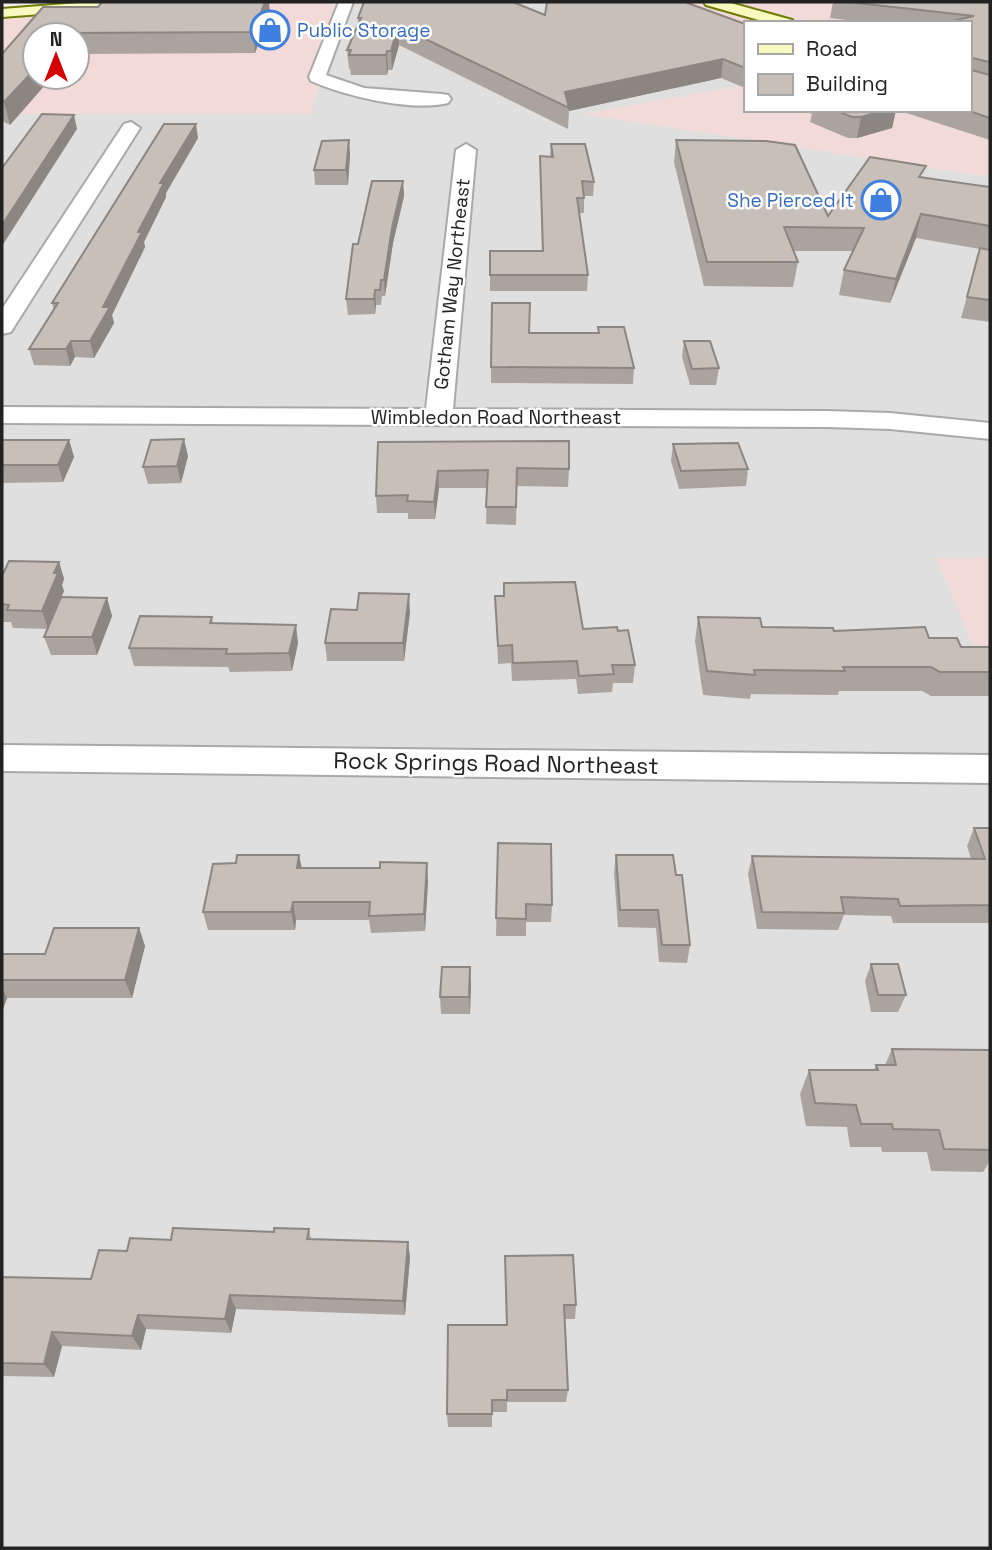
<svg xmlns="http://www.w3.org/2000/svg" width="992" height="1550" viewBox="0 0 992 1550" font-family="'Space Grotesk',sans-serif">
  <rect width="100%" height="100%" fill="#f2efe9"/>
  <polygon fill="#e0dfdf" points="346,2 553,2 745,85 585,114 990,177 990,558 937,558 990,684 990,1548 2,1548 2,114 310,114"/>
  <g fill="#f2dad9" fill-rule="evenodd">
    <path d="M105,2H346L310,114H2V10ZM35,35H77V77H35Z"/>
    <polygon points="570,2 990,2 990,177 582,114 745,85 745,110 969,110 969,23 745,23 745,80"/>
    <polygon points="936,558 990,558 990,684"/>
  </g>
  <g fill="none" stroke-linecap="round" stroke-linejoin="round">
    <defs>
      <g id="street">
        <path d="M339,2H353L326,75L364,88L442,94L448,95L451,99L448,103C411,112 345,96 311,81L309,77Z"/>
        <polygon points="131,122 140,128 14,327 11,332 2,334 2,309 124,124"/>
        <polygon points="466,144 476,150 453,409 827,411 890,413 990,423 990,439 890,429 827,427 2,423 2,407 426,409 456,150"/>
        <polygon points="2,745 990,755 990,783 2,771"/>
      </g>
      <g id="secondary">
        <polygon points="91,2 153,2 146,6 2,17 2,9"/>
        <polygon points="704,2 727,2 792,20 794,23 769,23 706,5"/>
      </g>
    </defs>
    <use href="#street" stroke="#a9a9a9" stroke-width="4"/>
    <use href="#secondary" stroke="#707d05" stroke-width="4"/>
    <use href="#street" fill="#fff" fill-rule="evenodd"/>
    <use href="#secondary" fill="#f7fabf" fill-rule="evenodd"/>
  </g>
  <g fill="#aba49e">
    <polygon points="833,2 990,2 990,140 897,110 969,110 969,23 872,23 830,18"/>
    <polygon points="43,7 270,14 255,53 77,54 77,35 35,35 35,77 52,77 10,125 2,121 2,54"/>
    <polygon points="545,15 745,24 745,88 721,78 569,111 568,129 399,45 392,70 388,70 387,75 351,75 350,69 349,69 347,50 358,25 358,18"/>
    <polygon points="802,110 896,110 892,128 857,138 848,138 810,122 812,114"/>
    <polygon points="198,138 166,193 166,197 144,242 145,247 112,315 114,323 94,358 75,357 70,366 34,365 29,349 54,310 52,303"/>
    <polygon points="676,140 828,216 923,177 990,187 990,322 961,318 980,249 916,238 890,303 839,295 844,270 853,251 793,251 798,262 793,287 704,286 674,162"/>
    <polygon points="551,144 594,182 593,196 584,196 584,213 579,213 588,275 587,291 490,291 490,251 542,251 540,156 550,157"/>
    <polygon points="350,154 348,185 315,185 314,170"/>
    <polygon points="403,181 404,196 393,243 385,296 382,296 381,305 376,305 375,314 348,315 346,299 358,244"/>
    <polygon points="598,327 634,368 633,384 491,383 491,367 529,333 598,333"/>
    <polygon points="684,341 719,368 716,385 690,385 682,357"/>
    <polygon points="2,440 69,440 74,457 63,482 2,483"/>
    <polygon points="378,442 569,469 568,487 517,486 516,525 486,524 487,488 439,488 435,519 408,519 408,513 377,513 376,496"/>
    <polygon points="673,444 748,469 746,486 679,489 671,461"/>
    <polygon points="188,456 181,483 148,484 143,467"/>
    <polygon points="59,562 64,579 62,585 64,591 61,597 107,598 112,616 97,655 51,655 44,637 48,629 13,628 11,622 2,622 2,576"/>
    <polygon points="504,583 583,629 618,631 635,665 633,683 613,683 612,692 578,694 576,679 512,681 511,663 498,664 495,596 503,596"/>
    <polygon points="410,612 404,661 327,661 325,643"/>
    <polygon points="212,617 213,623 298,643 292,671 230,672 228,667 134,666 129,648"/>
    <polygon points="698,617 762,627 929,638 961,647 990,647 990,696 931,696 922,691 839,691 838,695 751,694 750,699 703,695 695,641"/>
    <polygon points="974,828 990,828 990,923 893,923 891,916 844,915 838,930 757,929 748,874 752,856 971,859 967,846"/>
    <polygon points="498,843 552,905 551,922 526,922 526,936 496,936"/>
    <polygon points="616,855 676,875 690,945 687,963 659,962 656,928 618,927 614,873"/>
    <polygon points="302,868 428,881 425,931 371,933 369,920 296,920 295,930 208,930 203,912"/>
    <polygon points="139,928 145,946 132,998 7,998 2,1012 2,954 45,954"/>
    <polygon points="871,964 906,995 898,1012 871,1012 865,981"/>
    <polygon points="471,984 470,1014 441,1014 440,997"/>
    <polygon points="892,1049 990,1050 990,1161 983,1172 931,1171 927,1152 882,1152 881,1147 850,1147 847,1127 806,1126 800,1094 809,1070 874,1070 876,1065 885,1065"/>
    <polygon points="309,1229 311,1239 410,1257 405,1315 236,1309 231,1333 146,1329 141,1350 62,1346 54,1377 2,1376 2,1277 91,1279 127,1251 274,1232"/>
    <polygon points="505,1256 576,1305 575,1319 565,1319 568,1390 566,1402 507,1402 507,1412 492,1412 492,1427 448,1427 447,1414 506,1325"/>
  </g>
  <g fill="#8b8681">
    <polygon points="265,2 269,2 270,14 255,53 253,32"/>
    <polygon points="398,26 399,45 392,70 391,51"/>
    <polygon points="387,51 388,70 387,75 386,55"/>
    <polygon points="723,59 721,78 569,111 565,92"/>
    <polygon points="35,69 35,77 52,77 10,125 4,102"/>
    <polygon points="886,110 896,110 892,128 857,138 861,117"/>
    <polygon points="74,115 77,129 2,246 2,225"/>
    <polygon points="196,124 198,138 166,193 166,197 144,242 145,247 112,315 114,323 94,358 90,341 103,307 160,183"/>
    <polygon points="349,140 350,154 348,185 346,170"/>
    <polygon points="403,181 404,196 393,243 385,296 384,280 392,228"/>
    <polygon points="921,214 916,238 890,303 896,279"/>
    <polygon points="375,290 376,305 375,314 374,299"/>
    <polygon points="71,341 75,357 70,366 66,349"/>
    <polygon points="184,439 188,456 181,483 177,466"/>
    <polygon points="69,440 74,457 63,482 58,465"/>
    <polygon points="438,471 439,488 435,519 434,502"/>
    <polygon points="59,562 64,579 62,585 64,591 48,629 42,611"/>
    <polygon points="409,594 410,612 404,661 403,643"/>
    <polygon points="107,598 112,616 97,655 92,637"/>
    <polygon points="296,625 298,643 292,671 289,653"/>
    <polygon points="299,855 303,873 297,868"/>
    <polygon points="427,863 428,881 425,931 424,914"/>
    <polygon points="293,902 296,920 295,930 291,912"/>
    <polygon points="139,928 145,946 132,998 125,980"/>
    <polygon points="470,967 471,984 470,1014 469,997"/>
    <polygon points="2,988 7,998 2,1012"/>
    <polygon points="408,1242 410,1257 405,1315 403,1301"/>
    <polygon points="230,1295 236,1309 231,1333 225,1319"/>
    <polygon points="138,1315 146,1329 141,1350 132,1336"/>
    <polygon points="52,1332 62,1346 54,1377 44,1364"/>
  </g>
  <g fill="#c7bfb8" stroke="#8b8681" stroke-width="2">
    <polygon points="102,2 265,2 253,32 68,33 66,35 35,35 35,69 4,102 2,101 2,54 43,7 98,7"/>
    <polygon points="364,2 513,2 545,15 547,2 685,2 745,24 745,68 723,59 565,92 569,108 398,26 391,51 387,51 386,55 349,55 351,50 347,50 361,18 358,18"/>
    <polygon points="848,2 990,2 990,62 972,58 971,70 990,75 990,118 966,110 969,110 969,23 944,23 974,16"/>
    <polygon points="835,110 886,110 861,117 852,117"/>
    <polygon points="42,114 74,115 2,225 2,168"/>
    <polygon points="164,124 196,124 160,183 164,183 138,232 142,232 103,307 110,307 90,341 71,341 66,349 29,349 58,303 52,303"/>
    <polygon points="349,140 346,170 314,170 322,141"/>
    <polygon points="676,140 766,141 795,145 828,216 870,157 926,166 919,177 990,187 990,226 921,214 896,279 844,270 864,228 784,227 798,262 707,262"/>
    <polygon points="551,144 585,144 594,182 582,181 584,198 577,198 588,275 490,275 490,251 543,251 540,156 553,157"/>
    <polygon points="372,181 403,181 392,228 384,280 381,280 380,290 375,290 374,299 346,299 353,244 358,244"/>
    <polygon points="980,248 990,250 990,300 967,297"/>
    <polygon points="492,303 530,303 529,333 599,333 598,327 624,327 634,368 491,367"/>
    <polygon points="684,341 710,341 719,368 692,369"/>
    <polygon points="184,439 177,466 143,467 151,440"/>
    <polygon points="2,440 69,440 58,465 2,465"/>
    <polygon points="569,441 569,469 517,468 516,507 486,507 488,470 438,471 434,502 407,501 408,495 376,496 378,442"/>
    <polygon points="738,443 748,469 681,471 673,444"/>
    <polygon points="9,561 59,562 54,573 58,573 42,611 7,610 9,605 2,604 2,576"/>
    <polygon points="575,582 583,629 617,627 618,631 628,630 635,665 612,665 614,674 579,676 577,661 513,663 512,645 498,646 495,596 504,596 504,583"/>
    <polygon points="359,593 409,594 403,643 325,643 331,609 357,610"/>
    <polygon points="61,597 107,598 92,637 44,637"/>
    <polygon points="140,616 212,617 210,623 296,625 289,653 226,654 227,649 129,648"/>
    <polygon points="698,617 760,618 762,627 833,628 834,631 925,627 929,638 957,638 961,647 990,647 990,672 940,672 931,667 843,667 845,671 754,670 755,675 707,671"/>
    <polygon points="974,828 990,828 990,905 900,906 898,899 841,897 844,913 762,912 752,856 985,859"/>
    <polygon points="498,843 551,844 552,905 526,904 526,919 496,918"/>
    <polygon points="237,855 299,855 297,868 380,868 380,862 427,863 424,914 369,916 370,902 293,902 291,912 203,912 213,864 236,863"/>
    <polygon points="616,855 673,855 676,875 682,875 690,945 662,945 658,910 620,910"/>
    <polygon points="54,928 139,928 125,980 2,980 2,954 45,954"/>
    <polygon points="871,964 898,964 906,995 878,995"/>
    <polygon points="442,967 470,967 469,997 440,997"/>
    <polygon points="892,1049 990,1050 990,1150 944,1149 939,1130 893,1129 892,1124 861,1124 856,1105 815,1103 809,1070 878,1070 876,1065 896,1065"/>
    <polygon points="173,1228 274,1232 274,1228 309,1229 307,1239 408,1242 403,1301 230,1295 225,1319 138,1315 132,1336 52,1332 44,1364 2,1363 2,1277 91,1279 99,1250 127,1251 130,1238 171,1240"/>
    <polygon points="573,1255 576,1305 564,1305 568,1390 507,1390 507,1400 492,1400 492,1414 447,1414 448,1325 507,1325 505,1256"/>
  </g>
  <defs>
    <symbol id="shop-ring" viewBox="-11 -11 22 22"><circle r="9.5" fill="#fff" stroke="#3f7fe0" stroke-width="1.5"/><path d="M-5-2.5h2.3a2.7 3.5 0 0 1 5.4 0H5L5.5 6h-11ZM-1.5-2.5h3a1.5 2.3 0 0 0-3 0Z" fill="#3f7fe0"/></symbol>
  </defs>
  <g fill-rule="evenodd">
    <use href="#shop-ring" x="248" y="8" width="44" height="44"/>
    <use href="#shop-ring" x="859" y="178" width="44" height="44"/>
  </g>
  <g text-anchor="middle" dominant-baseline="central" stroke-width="5" stroke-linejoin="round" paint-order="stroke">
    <g font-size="19" fill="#366cbe" stroke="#fff" text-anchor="start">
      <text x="297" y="30">Public Storage</text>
      <text x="854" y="200" text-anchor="end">She Pierced It</text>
    </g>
    <g font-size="19" fill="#222" stroke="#fff">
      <text transform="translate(452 284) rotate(-84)">Gotham Way Northeast</text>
      <text x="496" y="417">Wimbledon Road Northeast</text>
    </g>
    <g font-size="23" fill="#222" stroke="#fff">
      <text transform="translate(496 763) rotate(1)">Rock Springs Road Northeast</text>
    </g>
  </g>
  <rect width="992" height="1550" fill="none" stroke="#222222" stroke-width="7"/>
  <rect x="744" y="21" width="228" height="91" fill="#ffffff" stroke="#a7a7a7" stroke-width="2"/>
  <rect x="758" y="44" width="35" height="10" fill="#f7fabf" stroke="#a7a7a7" stroke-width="2"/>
  <text x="806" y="56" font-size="21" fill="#222222">Road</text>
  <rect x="758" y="74" width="35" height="21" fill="#c7bfb8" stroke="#a7a7a7" stroke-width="2"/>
  <text x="806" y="91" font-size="21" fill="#222222">Building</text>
  <g transform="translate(56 56)"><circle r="33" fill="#ffffff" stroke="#a7a7a7" stroke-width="2"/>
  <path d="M0-5L12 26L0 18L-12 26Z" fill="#d40000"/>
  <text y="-10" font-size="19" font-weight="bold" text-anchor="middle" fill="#222222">N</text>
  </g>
</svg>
